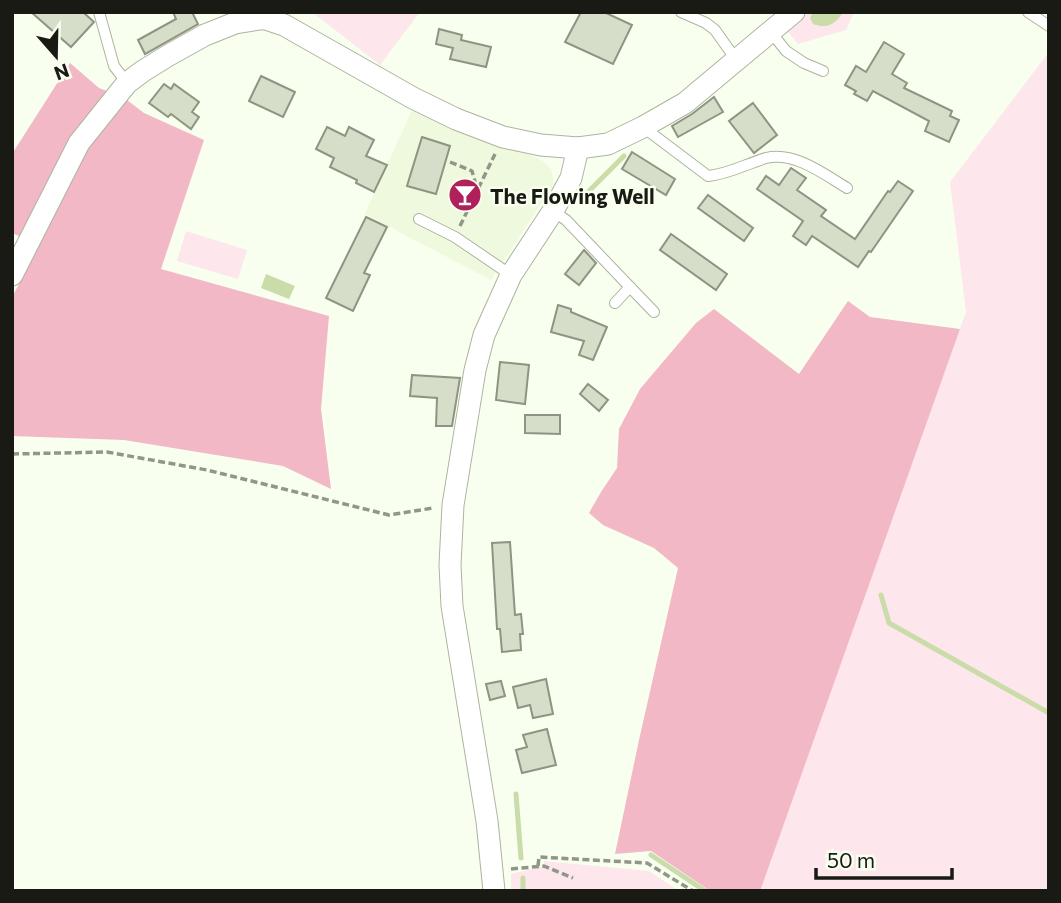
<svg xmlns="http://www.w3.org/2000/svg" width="1061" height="903" viewBox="0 0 1061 903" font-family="Commissioner,sans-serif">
  <rect width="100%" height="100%" fill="#f8ffee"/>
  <polygon fill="#eef9dd" points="413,108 517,149 543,161 551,169 554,184 491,280 365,214"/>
  <g fill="#fde7ec">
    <polygon points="312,12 420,12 380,65"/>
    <polygon points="808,12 854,12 846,30 798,44 786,29"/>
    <polygon points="1049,52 1049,891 756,891 966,312 950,182"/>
    <polygon points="186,231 247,250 238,279 177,261"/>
    <polygon points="544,861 649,871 679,891 511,891 511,874 544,866"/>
  </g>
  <g fill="#f3b8c6">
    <polygon points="70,63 99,88 123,97 144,113 204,140 161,269 329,316 321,409 331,489 283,466 124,440 12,436 12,297 44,237 21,237 12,233 12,154"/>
    <polygon points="848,301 870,317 960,329 760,891 710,891 651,851 615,854 639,740 678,568 654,548 603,525 589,513 601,492 617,468 619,429 640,389 696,323 714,309 799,374"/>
  </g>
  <g fill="#cadca9">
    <path d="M813,12H843C835,25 827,29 813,24L810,18Z"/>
    <polygon points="266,274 295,286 289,299 261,288"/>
  </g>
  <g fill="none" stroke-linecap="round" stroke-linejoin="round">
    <g stroke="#cadca9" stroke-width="5">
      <polyline points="580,200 624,156"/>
      <polyline points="881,595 889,623 1049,713"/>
      <polyline points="516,794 521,858"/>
      <polyline points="651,855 705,891"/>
      <polyline points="523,891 523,878"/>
    </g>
  </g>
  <g fill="#d6dec9" stroke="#8d9481" stroke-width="2">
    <polygon points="31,12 83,12 94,22 71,47"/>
    <polygon points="173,12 192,12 198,24 145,54 138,40 176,19"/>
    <polygon points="581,12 604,12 632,25 613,64 565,42"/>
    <polygon points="439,29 462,35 461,40 491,47 486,67 450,59 453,48 436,44"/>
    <polygon points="884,42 904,54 892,74 907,83 904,88 952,111 950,116 959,120 949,142 925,131 929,121 873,91 867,101 854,94 856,91 845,85 856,66 866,72"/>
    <polygon points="261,76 295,92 283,117 249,101"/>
    <polygon points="164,84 171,89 174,84 199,102 192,112 199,117 191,129 171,114 168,117 149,103"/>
    <polygon points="714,97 723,112 678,137 672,126 692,114"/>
    <polygon points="753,103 777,135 754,153 729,121"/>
    <polygon points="327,127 345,136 349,127 374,140 366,156 387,165 374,192 356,183 357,180 330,167 334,158 316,149"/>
    <polygon points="422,137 450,146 436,194 407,186"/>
    <polygon points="632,152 675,179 666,195 622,169"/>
    <polygon points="791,168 806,178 797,190 826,210 821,216 855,239 888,191 890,192 898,181 913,191 871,252 869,251 858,267 812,236 806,245 793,236 803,221 757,189 766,176 779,185"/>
    <polygon points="708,195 753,228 744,241 698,208"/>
    <polygon points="366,217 387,227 364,273 370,275 353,311 326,298"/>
    <polygon points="671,234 727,274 716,290 660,250"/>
    <polygon points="584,250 596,263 579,285 565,274"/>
    <polygon points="558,305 571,309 571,312 607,327 593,360 579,355 584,341 551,332"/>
    <polygon points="500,362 529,365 525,404 496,400"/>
    <polygon points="412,375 460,378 452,426 436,426 437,398 410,396"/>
    <polygon points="588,384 608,400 599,411 580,394"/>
    <polygon points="525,415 560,415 560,434 525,433"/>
    <polygon points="510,542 515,615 521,614 523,634 520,634 521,650 502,652 500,629 497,629 492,543"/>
    <polygon points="546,679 553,714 533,718 530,705 518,708 513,687"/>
    <polygon points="501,681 505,696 490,700 486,684"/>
    <polygon points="547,729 556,765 522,773 516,750 527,747 523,735"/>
  </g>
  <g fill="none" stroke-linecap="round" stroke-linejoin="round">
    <defs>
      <g id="lane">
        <polyline points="99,12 114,66 127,83"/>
        <polyline points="681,12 706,23 715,30 737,61"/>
        <polyline points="1028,12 1049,26"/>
        <polyline points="771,32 786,51 804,63 823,71"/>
        <path d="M643,127L708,176C729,174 746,164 766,158C794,151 824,174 847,188"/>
        <polyline points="553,211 566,220 630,287 615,303"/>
        <polyline points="419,219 455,237 511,275"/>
        <polyline points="630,287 654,312"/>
      </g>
      <g id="street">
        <polyline points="12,275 79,143 127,83 143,71 169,55 205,35 235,23 259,19 266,19 284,25 413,98 456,119 503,137 541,145 578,148 608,144 643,127 685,103 794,12"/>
        <polyline points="494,891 487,821 452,606 450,565 453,505 475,370 484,335 511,275 553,211 571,178 578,148"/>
      </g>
    </defs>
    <use href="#lane" stroke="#acb4a0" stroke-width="12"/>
    <use href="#street" stroke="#acb4a0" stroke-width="23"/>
    <g stroke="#919689" stroke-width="3.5" stroke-dasharray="7 3.5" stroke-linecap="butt">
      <polyline points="450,162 472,171 477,189"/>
      <polyline points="460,226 495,154"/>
      <polyline points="12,454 107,452 207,470 389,515 433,508"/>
      <polyline points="538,866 539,857 647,863 693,891"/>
      <polyline points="511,869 544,866 573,878"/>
    </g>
    <use href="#lane" stroke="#fff" stroke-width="10"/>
    <use href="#street" stroke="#fff" stroke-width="21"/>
  </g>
  <defs>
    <symbol id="bar-disc" viewBox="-11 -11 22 22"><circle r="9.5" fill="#af215b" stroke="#f8ffee"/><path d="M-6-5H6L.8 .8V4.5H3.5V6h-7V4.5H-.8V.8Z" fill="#fff"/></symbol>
  </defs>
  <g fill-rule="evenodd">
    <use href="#bar-disc" x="446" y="176" width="38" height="38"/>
  </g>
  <g text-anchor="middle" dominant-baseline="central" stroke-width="5" stroke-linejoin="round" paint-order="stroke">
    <g font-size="21" font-weight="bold" fill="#181a13" stroke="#f8ffee" text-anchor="start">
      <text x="490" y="195">The Flowing Well</text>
    </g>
  </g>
  <rect width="1061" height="903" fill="none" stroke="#181a13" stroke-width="28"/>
  <g transform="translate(56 56) rotate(160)" stroke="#f8ffee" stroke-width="5" paint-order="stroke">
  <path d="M0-5L12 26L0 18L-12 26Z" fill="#181a13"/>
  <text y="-10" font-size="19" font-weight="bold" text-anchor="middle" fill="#181a13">N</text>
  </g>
  <path d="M816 868v10h136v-10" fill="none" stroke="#181a13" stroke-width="3.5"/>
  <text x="827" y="868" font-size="21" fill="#181a13" stroke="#f8ffee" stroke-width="5" paint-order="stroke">50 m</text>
</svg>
